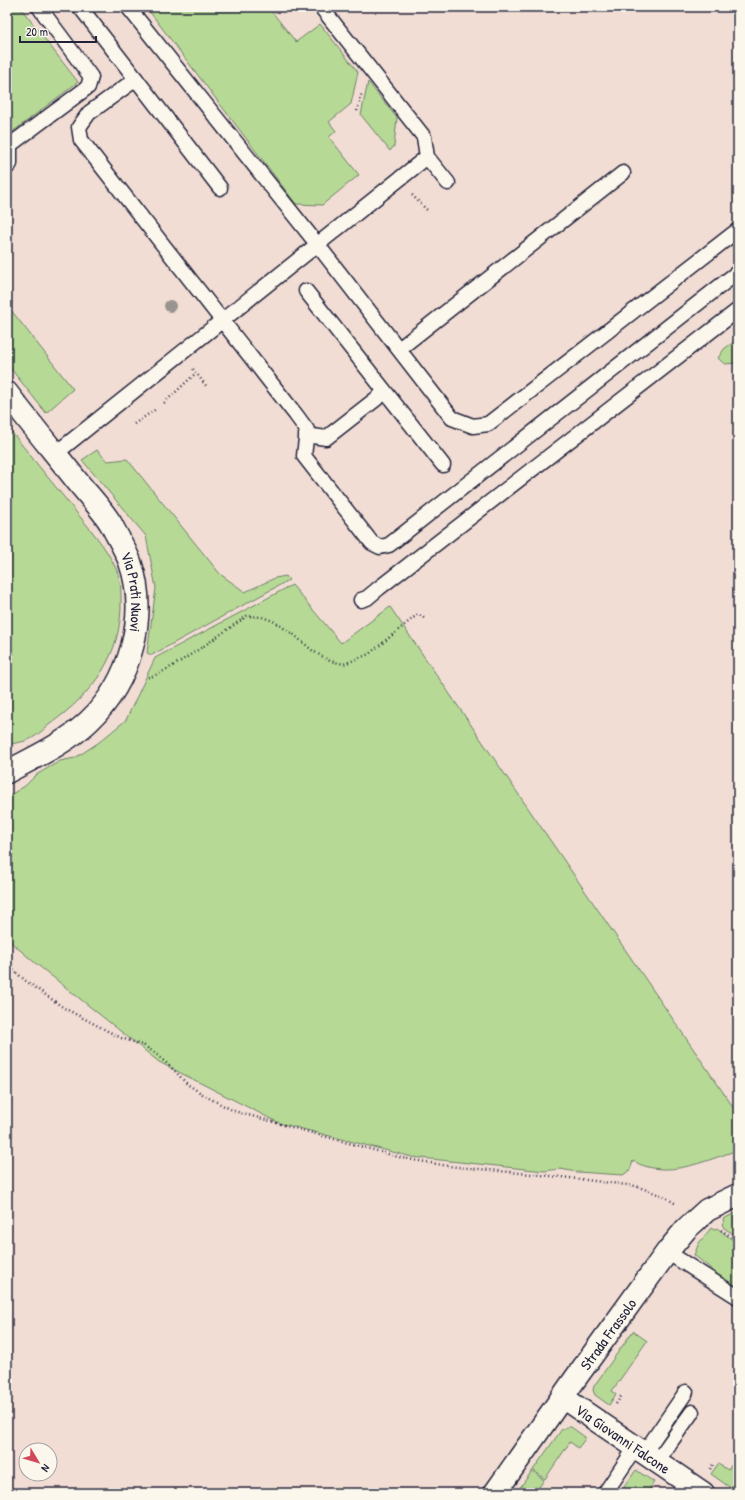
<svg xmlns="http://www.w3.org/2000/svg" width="745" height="1500" viewBox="0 0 745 1500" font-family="'Patrick Hand',sans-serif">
  <rect width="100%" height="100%" fill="#f2ddd5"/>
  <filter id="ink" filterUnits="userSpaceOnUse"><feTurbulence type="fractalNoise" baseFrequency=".025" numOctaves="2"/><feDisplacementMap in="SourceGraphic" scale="8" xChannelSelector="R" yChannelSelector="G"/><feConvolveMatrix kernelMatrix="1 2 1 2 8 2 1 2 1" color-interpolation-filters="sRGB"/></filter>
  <g filter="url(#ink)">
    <g fill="#b6da95" stroke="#6c7e68">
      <polygon points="7,7 20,7 78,82 7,136"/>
      <polygon points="146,7 268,7 296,42 320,24 358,72 351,104 329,122 336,131 329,137 359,175 322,205 296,204"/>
      <polygon points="368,82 397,118 394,146 390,151 361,115"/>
      <polygon points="7,305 73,389 46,413 7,364"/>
      <polygon points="738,339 738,363 724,364 718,358 724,349"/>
      <path d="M7,426C28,453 50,480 72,507C88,527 107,547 117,571C121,580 121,592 121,601C122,656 92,694 50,724C44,729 37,736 30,739C25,742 14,743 7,745Z"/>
      <polygon points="97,450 107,461 127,459 220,574 245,592 275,578 286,576 289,580 152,655 147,653 156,588 146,536 82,460"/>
      <path d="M292,585L341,643L390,607L738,1114V1150C704,1161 667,1180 633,1161L630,1170L623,1175L577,1172L560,1169L544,1171L412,1157L279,1123L159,1062L34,962L7,939V797L25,786L36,775L60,761L75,758L98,743L126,720L155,658Z"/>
      <polygon points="738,1212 738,1237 724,1228 722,1224 724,1223 723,1219"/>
      <polygon points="711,1228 714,1230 717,1228 738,1244 738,1291 694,1255 699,1243"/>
      <polygon points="633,1331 647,1341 612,1391 616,1394 609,1405 595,1395 593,1390 594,1386"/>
      <polygon points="567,1427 571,1427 585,1437 585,1439 578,1448 570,1442 545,1479 533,1470 562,1429"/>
      <polygon points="738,1456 738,1480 732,1489 711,1474 718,1464 728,1470"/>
      <polygon points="636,1470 654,1482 647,1493 644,1493 640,1490 637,1493 620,1493"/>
      <polygon points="532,1471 544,1480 535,1493 516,1493"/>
    </g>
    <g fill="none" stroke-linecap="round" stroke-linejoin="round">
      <defs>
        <g id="service">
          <polyline points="80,7 136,79 89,113 79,127 81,140 296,415 307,430 304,456 372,543 380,547 389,545 738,272"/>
          <polyline points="128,7 317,244 452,418 473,426 488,424 738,230"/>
          <polyline points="321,7 424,137 427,157 448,183"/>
          <polyline points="136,79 220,188"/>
          <polyline points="7,167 10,164 10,145 88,87 91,77 39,7"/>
          <polyline points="306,291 443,465"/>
          <polyline points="399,349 623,173"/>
          <polyline points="306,435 326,438 385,392"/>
          <polyline points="55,454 427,157"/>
          <polyline points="361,600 367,598 379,588 738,310"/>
          <polyline points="667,1252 738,1297"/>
          <polyline points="644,1453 686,1392"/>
          <polyline points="657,1461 692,1412"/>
          <polyline points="605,1493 636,1447"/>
          <polyline points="737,1493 738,1492"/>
        </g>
        <g id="minor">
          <path id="s1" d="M7,393C30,423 54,452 77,481C88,495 102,509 111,524C117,536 125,549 130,562C149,616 130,682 89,721C66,743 35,757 7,772"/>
          <path id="s2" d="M562,1397L703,1493"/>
          <path id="s3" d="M495,1493L575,1379L667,1252L686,1229L707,1210L738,1195"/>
        </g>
      </defs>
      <use href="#service" stroke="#22223b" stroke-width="17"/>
      <use href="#minor" stroke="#22223b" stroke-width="25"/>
      <g stroke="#22223b" stroke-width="2.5" stroke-dasharray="1 3" stroke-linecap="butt">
        <polyline points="357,111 362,92"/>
        <polyline points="412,195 427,210"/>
        <polyline points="193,369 207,387"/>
        <polyline points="164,403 196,373"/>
        <polyline points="134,424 156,409"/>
        <path d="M148,677C161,678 232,626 247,616L262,617L273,621L293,634L313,651L330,661L344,664L369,654L418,614L424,618"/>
        <polyline points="7,965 26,981 64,1008 121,1038 143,1045 155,1053 173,1069 187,1084 207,1097 234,1111 402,1158 448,1166 561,1177 636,1186 663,1196 676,1204"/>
        <polyline points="721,1230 738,1241"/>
        <polyline points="616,1404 622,1395"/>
        <polyline points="710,1469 714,1463"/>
      </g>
      <use href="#service" stroke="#fbf7ec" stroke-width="14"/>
      <use href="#minor" stroke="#fbf7ec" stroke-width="22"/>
    </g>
    <circle fill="#98948f" cx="170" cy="306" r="6"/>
  </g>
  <g text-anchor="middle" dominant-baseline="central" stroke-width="3" stroke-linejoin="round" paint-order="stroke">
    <g font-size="15" fill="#22223b" stroke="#fbf7ec">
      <text stroke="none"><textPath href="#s1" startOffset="240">Via Prati Nuovi</textPath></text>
      <text stroke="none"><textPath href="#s3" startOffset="195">Strada Frassolo</textPath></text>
      <text stroke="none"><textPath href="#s2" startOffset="74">Via Giovanni Falcone</textPath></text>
    </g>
  </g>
  <rect width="745" height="1500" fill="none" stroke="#fbf7ec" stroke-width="24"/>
  <rect x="12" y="12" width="721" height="1476" fill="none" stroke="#22223b" stroke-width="1.5" filter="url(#ink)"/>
  <g transform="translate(38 1462) rotate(128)"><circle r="19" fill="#fbf7ec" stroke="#a4a2a5"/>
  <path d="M0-3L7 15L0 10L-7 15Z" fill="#d1495b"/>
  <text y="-6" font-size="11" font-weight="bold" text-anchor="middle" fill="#22223b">N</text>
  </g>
  <path d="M20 36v6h76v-6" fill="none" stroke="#22223b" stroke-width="2"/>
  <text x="26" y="36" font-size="12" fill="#22223b" stroke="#fbf7ec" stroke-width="3" paint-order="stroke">20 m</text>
</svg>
